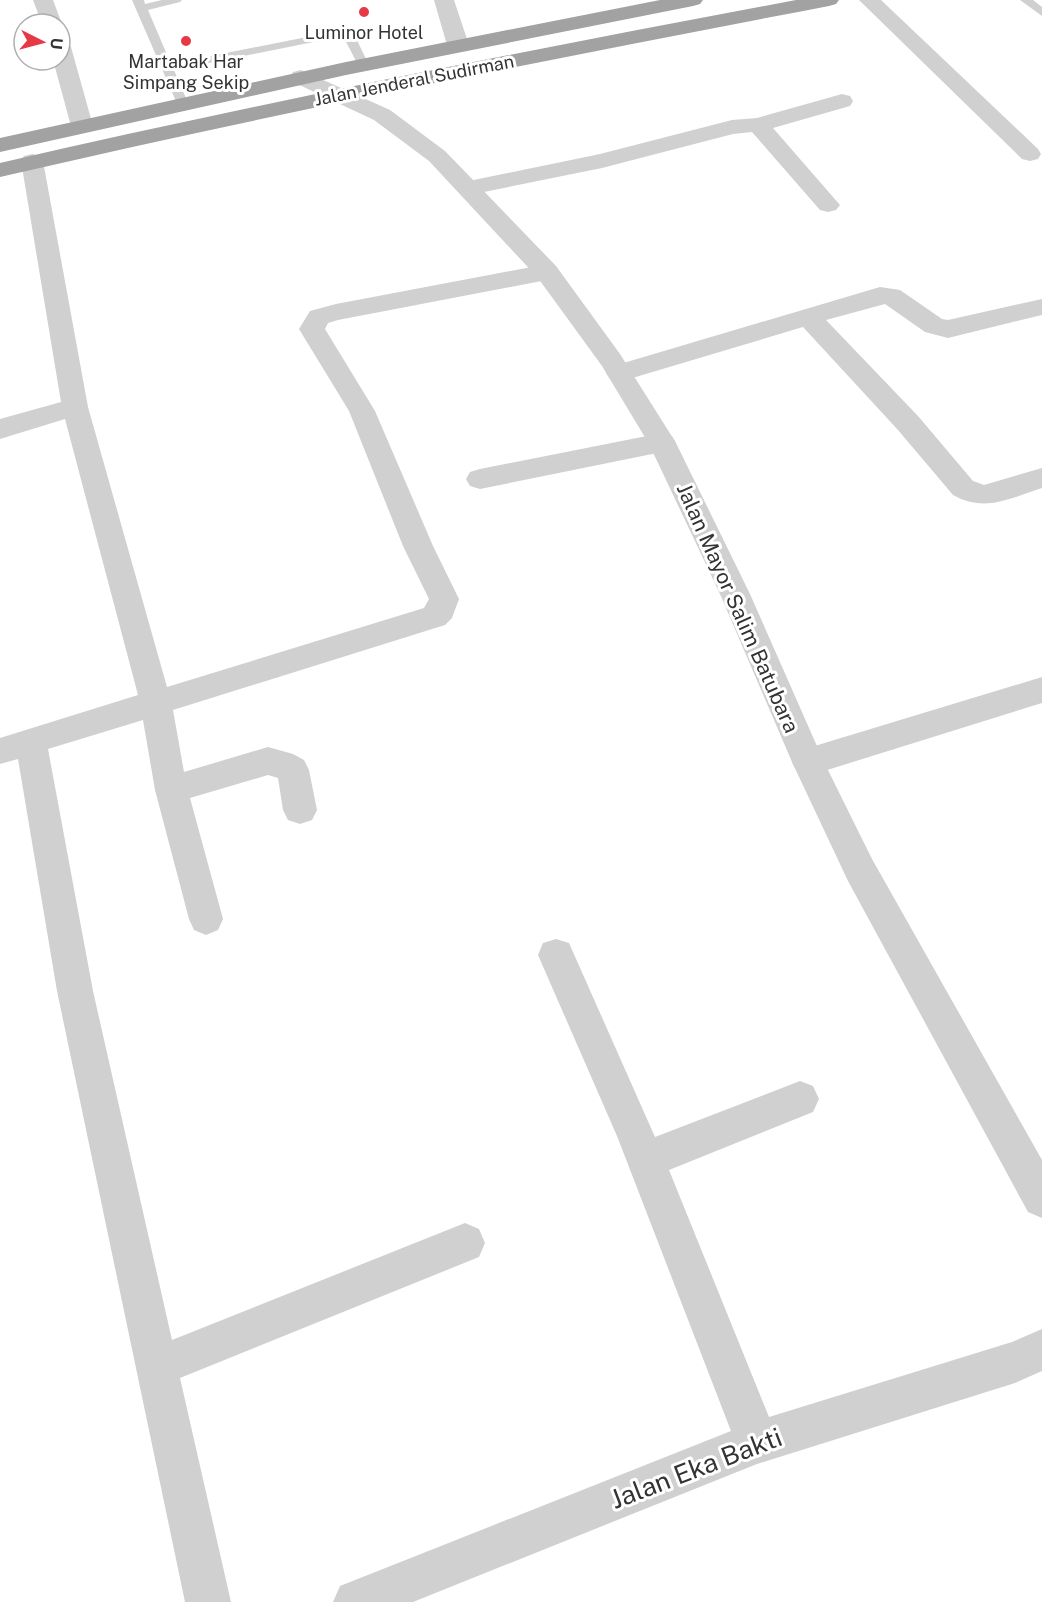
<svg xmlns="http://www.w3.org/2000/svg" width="1042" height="1602" viewBox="0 0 1042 1602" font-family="'Public Sans',sans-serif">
  <rect width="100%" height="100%" fill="#fff"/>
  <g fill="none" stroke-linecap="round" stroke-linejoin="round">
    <g fill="#d0d0d0" fill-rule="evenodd">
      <polygon points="132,0 144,0 145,4 162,0 182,0 180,2 148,10 171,64 347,29 353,32 369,65 367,67 359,67 343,36 174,70 188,103 186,106 178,106"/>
      <polygon points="1020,0 1033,0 1042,7 1042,16"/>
    </g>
    <g fill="#d0d0d0" fill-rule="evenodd">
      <polygon points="33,0 53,0 62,24 60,28 60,24 42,24"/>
      <polygon points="434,0 454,0 469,45 465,49 458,51 451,49 447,45"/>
      <polygon points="859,0 881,0 1038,149 1041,154 1038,159 1030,161 1022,159"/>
      <polygon points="60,41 67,43 71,47 93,126 90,131 82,133 74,131 71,126 53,60 60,60"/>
      <polygon points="842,94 850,96 853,101 850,106 773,128 840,205 836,210 828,212 820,210 752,132 733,134 602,168 469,195 461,193 457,188 461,183 469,181 600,154 732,120 757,118"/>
      <polygon points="32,154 40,156 43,161 88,407 167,687 424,608 429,599 403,546 349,411 299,329 310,311 336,304 547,264 556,266 559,272 556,278 547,280 338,320 328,323 325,329 375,411 433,546 459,599 452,618 445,625 173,710 184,772 268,747 293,754 304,760 309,770 317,810 312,820 300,824 288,820 283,810 278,778 268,775 190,798 223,919 218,930 206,935 194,930 189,919 155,790 143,720 48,749 93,991 172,1340 465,1223 479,1229 485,1243 479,1257 180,1378 231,1602 185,1602 57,991 18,759 0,764 0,738 138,695 65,419 0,439 0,419 61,402 21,161 24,156"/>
      <path d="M880,287L900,290L942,319L948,320L1042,299V315L948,338L925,332L885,304L826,320L918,416L973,481L984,485L1042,468V488C1010,498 985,513 953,495L898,430L803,327L619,382L610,379L606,373L610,367Z"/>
      <polygon points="662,433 672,436 676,443 672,450 480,489 470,486 466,479 470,472 480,469"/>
      <polygon points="1042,677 1042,703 808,776 797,772 792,762 797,752 808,748"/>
      <polygon points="556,939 569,943 655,1137 800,1081 813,1086 819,1099 813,1112 669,1170 769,1417 1012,1342 1042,1329 1042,1371 1015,1383 757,1464 413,1602 333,1602 340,1586 731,1431 617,1136 538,955 543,943"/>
    </g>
    <polygon fill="#d0d0d0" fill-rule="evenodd" points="301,70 390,110 445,151 556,266 620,354 676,443 750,594 824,762 872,859 1042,1160 1042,1218 1028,1212 848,881 792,762 720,594 649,444 602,366 538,278 429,161 374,120 293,82 290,77 293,72"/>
    <g fill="#a2a2a2" fill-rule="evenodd">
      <polygon points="660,0 703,0 700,4 693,6 346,75 0,152 0,138 346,62"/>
      <path d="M796,0H839L836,4L829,6C552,59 275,113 0,177V163C264,102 530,50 796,0Z"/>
    </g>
  </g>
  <g fill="#e63946" stroke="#fff" stroke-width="2">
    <circle cx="364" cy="12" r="6"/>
    <circle cx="186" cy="41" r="6"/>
  </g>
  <g text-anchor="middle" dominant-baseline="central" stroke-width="6" stroke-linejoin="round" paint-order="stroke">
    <g font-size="18" fill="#333" stroke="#fff">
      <text x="364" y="32">Luminor Hotel</text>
      <text x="186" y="61">Martabak Har<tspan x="186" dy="21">Simpang Sekip</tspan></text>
    </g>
    <g font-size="18" fill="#333" stroke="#fff">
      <text transform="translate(414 80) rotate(-11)">Jalan Jenderal Sudirman</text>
    </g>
    <g font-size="21" fill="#333" stroke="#fff">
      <text transform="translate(738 608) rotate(66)">Jalan Mayor Salim Batubara</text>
    </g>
    <g font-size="26" fill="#333" stroke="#fff">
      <text transform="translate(696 1468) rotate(-21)">Jalan Eka Bakti</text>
    </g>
  </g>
  <g transform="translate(42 42) rotate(96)"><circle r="28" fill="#ffffff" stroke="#adadad" stroke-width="1.5"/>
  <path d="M0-4.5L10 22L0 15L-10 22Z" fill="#e63946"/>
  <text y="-9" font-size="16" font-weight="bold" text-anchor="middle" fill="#333333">U</text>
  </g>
</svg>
